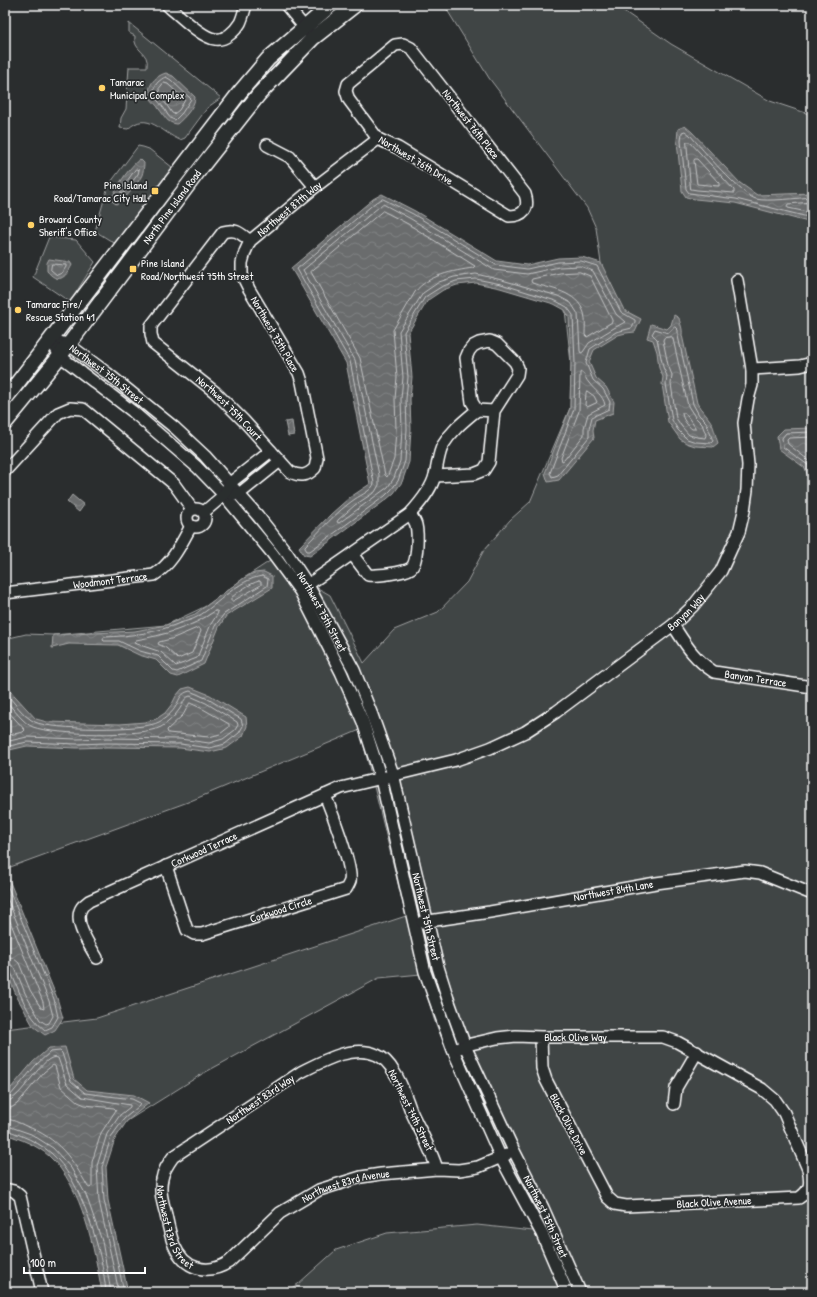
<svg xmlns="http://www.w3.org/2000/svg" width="817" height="1297" viewBox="0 0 817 1297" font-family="'Patrick Hand',sans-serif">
  <defs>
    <pattern id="water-waves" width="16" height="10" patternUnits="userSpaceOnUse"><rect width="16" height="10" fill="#6a6c6d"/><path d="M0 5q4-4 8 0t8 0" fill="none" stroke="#808283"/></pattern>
  </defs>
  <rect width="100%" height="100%" fill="#2a2d2e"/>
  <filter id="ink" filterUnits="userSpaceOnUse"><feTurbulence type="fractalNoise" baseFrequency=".025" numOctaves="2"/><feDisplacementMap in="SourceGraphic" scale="8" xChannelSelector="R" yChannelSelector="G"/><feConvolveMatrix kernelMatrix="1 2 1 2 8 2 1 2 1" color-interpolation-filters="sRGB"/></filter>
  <g filter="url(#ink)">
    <g fill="#414445" stroke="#a0a2a2">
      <polygon points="444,5 615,5 671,44 770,101 812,115 812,1292 285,1292 298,1284 336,1250 387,1233 477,1225 533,1231 448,1054 434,1019 421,974 379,978 202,1074 127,1121 5,1131 5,1029 97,1018 406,916 360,730 188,802 5,869 5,639 26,634 53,635 166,625 206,606 244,578 270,561 330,595 364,663 394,630 438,612 467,582 484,550 510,520 530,502 570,408 571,363 565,310 601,263 596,228 587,208 489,78"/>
      <path d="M129,23L221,98L208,107L185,138L180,140C162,133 147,110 128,129L120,128L121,118L126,109L129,67H147C150,51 132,51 135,36L129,33Z"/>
      <polygon points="138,146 143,147 149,149 177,171 119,246 95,231 108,186"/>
      <polygon points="49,237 76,240 95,262 70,302 33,277"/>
    </g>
    <g fill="url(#water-waves)" stroke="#a6a7a7">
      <path d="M166,73L173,76L195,97C195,107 184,118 177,124C166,123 165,116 159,109C157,105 153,102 151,99C145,87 155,76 166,73Z"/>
      <polygon points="685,126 692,132 740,183 757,195 812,193 812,223 735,203 695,199 686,197 682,191 677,141 678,129"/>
      <path d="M140,159L144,163C144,167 143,172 142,175C138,184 124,201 116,204L112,201C113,190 131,165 140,159Z"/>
      <polygon points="382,194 415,211 497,261 527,265 558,258 582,257 601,263 624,310 641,319 635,332 626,333 618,335 594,350 589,362 596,378 606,387 614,402 613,413 595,420 593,430 594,438 559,480 548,482 545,473 570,408 571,363 569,317 565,310 554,304 500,288 476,283 457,285 443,290 428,300 408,333 412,377 410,399 411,429 409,462 402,482 394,493 387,499 310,556 304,555 299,547 331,514 349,498 370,484 346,363 291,268 373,199"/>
      <path d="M49,259L70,262L72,265C65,279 58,284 47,271V263Z"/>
      <path d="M674,315L679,318C680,324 683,328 682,335L697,403C700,409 705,413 709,419C714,425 715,435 718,443L713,447L695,446L686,443L680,439L668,422L662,384L663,377L659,368L657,352L653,340L647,338L651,324L667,329L671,325Z"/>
      <polygon points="292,421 294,435 288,436 285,422"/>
      <polygon points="812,428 812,487 805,468 779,449 777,436 784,429"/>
      <polygon points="72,495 84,505 79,512 67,502"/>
      <polygon points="264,572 272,576 272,588 226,616 219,627 204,664 178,677 171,675 156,660 139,655 118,645 69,644 52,648 53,635 135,631 166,625 195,614 244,578 254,573"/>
      <polygon points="5,685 36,719 47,722 120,724 145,722 156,719 165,713 172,704 176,696 182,689 190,687 210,695 246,717 247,726 243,736 227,748 210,752 180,748 107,747 77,748 27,746 5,751"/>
      <polygon points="5,870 57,998 63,1018 55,1030 45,1035 33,1026 17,997 5,968"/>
      <path d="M65,1047L74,1079L87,1090L134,1095L149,1103L127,1121L115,1139L106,1167L108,1200L128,1292H102C94,1249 83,1187 49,1156C37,1145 20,1139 5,1134V1095L33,1062L49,1048Z"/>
    </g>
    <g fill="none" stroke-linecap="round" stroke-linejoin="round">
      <g stroke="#c3c4c5" stroke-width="1">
        <path d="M166,77L171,80L191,99L182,113L175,120C168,119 167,112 163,107C156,98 149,93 158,82C161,80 162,78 166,77Z"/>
        <polygon points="164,83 168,84 185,100 179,110 174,114 172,113 160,95 159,89"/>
        <polygon points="687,142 690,142 734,190 734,193 697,190 691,189"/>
        <polygon points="695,159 697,159 719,183 719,186 697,184 694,161"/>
        <polygon points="136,169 139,170 138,174 124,193 121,193 121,190"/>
        <path d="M812,197C799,198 767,202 756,199C741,195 702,149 690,135L685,131L682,132L681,141L686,189L689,193L736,199L812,218"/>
        <path d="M383,199L413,214L496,265L527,269L558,262L581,261L597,266L621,312L635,320V322L632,328L616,332L590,349L586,363L593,380L603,389L610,402L609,409L592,417L589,429V437L558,475L552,477L550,473L574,409L575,363L573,315L567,307L556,301L501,284L476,279L456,281L441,287L425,297L404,332L408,377L406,399L407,429L405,461L398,481L391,490L385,496L310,551H307L305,548V546C321,530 336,512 355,499C361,495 373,490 374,483L350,361L297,269L376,202Z"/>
        <polyline points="812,202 788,204 787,206 788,208 812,213"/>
        <polygon points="383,204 411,219 494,270 527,274 559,267 580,266 593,271 616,314 625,322 614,328 589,343 583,352 581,353 580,351 578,314 571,303 558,296 502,280 476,274 454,277 439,282 423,293 399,331 403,377 401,399 402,429 400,461 394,478 388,487 339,523 337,522 338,520 355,505 375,492 379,485 379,475 355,360 303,270 379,207"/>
        <path d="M383,211L408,224L475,266L473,268C453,271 428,275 415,292L393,330L397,377L395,399L396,429L394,459L388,475L387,477L385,475L360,358L311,272Z"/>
        <polygon points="52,264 66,265 66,267 62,273 57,275 51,270"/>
        <path d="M580,272L590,276L612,320V322L587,337L585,335C585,328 586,320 584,313C577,291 551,289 532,283L531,281L532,279L560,273Z"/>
        <polygon points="675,327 678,330 678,336 693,404 699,415 706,422 713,441 711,443 696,442 687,439 678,430 672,420 666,384 667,376 663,367 657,339 652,334 655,329 668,333"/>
        <polygon points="672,337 673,339 688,406 695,417 702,424 706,435 705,438 697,437 689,435 682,427 676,418 671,384 672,375 668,365 663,340 664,338"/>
        <path d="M582,372C585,375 586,380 589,383C595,391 603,395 605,405L588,414L584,428V435L564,460L562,461L561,458L579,411L580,373Z"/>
        <polygon points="587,391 594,396 597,402 596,403 587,407 585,405 586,393"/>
        <path d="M682,413H685L695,427V429H692C688,426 682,419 682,413Z"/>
        <polyline points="812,432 786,433 782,438 783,447 808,465 812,476"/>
        <polyline points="812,437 789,438 787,440 788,444 812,463"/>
        <path d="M262,576L268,579L267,586L224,614L215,626L201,661L177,672L173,671L158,656L140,651L119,641H104L103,640L104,637C132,636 155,633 180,623C186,621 192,620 197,617C219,604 237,580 262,576Z"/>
        <path d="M259,581L261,582V585L233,601H231V598C239,591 249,584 259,581Z"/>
        <path d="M215,611H217L218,613L211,624L197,658L176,666L161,652L134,643L136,640C164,635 191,628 215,611Z"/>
        <polygon points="198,628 200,629 201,631 192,653 178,659 166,648 158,644 159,642 171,639"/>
        <path d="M5,692C12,700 25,718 35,722C50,730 144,731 159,722C165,719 173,712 176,706C180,698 181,693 190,691L208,699L241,719L243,726L239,733L225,744L210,748L180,744L107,743L77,744L27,742L5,747"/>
        <path d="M5,700C12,707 24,724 33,727C54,735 142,737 161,727C168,723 174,717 179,710C183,705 183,698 190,696L206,703L237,722L238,725L235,730L223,739L209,743L180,739L107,738L77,739L27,737L5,742"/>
        <polygon points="190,703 203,709 229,724 229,727 220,734 209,737 168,733 167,730 183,715"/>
        <polyline points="5,708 25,730 23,732 5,736"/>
        <path d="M5,880L54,999L58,1017L52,1027L45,1030C27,1017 19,990 10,970L5,968"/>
        <polyline points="5,893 49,1001 53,1016 49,1023 46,1024 40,1020 25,993 15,968 10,964 5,963"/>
        <polyline points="5,909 43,1002 44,1009 41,1008 30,990 19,963 13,958 5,957"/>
        <polyline points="5,1097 10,1096 36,1065 50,1052 60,1051 62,1053 71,1081 85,1093 132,1099 140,1103 139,1106 124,1119 111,1137 102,1167 104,1200 124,1292"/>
        <path d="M5,1102C22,1101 43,1051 58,1058L67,1084L82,1097L130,1105V1107L120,1115L107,1134L97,1166L99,1201L119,1292"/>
        <path d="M5,1108H11L17,1104L44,1072L53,1065L55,1066L61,1087L78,1102L85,1105L114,1108L116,1110L101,1133L92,1162V1186L90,1188L88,1187C72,1158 58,1138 26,1126C19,1123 12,1119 5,1119"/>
        <polyline points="5,1125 31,1134 53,1148 71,1168 86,1195 102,1241 111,1292"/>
        <path d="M5,1130C11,1131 17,1134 22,1136C32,1140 43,1146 51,1153C81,1178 103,1253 106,1292"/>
      </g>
      <defs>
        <g id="minor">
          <path d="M167,5C178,14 202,38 215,39C225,41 235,31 240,23C243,17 244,11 246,5"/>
          <polyline points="286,5 310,34"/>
          <path d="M403,44L411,48L525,194C530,209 523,216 509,216L398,148L378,139L349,100L346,91L348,84L395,45Z"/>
          <polyline points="267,145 290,157 315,187"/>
          <path id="s1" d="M250,241C240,233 236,228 223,232L151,326V334L153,343L215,392L244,421L290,472C301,477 307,476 315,468L317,458L302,382L299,373L249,289L242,275V263L245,252L250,241L315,187L378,139"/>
          <path id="s2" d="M51,340L68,344L107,373L175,428L205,456L258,516L287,553L308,585L354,670L372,715L393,774L438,967L448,999L465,1046L514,1151L543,1208L580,1292"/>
          <polyline points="56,349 60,356 132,411 197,467 224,495 272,553 300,591 341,672 363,722 381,779 425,972 453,1050 501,1158 542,1234 567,1292"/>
          <polyline points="752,369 800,366 812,363"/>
          <polyline points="5,471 58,413 70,408 83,409 174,484 192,509"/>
          <polyline points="435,476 474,474 484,470 489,462 494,411 517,375 518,368 515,362 497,344 490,341 479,343 473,346 469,351 466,358 472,402 477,410 494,411"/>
          <polyline points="232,494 239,494 280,461"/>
          <circle cx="196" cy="518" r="9"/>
          <polyline points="204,512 224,495 230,483 271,451"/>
          <path d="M352,554L368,575C376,576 404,573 411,568C418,562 418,533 416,525C415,521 412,517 410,514"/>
          <path d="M303,588L410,514C420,503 432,489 435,475C438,465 438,454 443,445C452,430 464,421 477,410"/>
          <path id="s3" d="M5,593L154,575C172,564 181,544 191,526"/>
          <path id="s4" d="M673,625C686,645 693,658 714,672L812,687"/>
          <path id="s5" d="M166,866L187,930L194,934H202L346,889C347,887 349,884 350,881C353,867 331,810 325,795"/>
          <path id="s6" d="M422,922L490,912L656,883L745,871L760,873L812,894"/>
          <path id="s7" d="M97,958C90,946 72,921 82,907C83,905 87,903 89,901L341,788L456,760L490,748L525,732L556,712L673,625L693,606L721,571L731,549L739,532L744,511L747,490L748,465L744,423L748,399L752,385V369L737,280"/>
          <path id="s8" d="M459,1048L471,1044L497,1038L516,1036L541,1037H663L677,1042L762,1089L775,1100L784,1113L808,1169C811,1183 811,1190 799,1198L626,1206L615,1204L607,1197L546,1080L542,1068L541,1037"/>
          <polyline points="674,1104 676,1088 697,1052"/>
          <path id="s9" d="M437,1169C431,1149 420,1131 411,1111C406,1098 402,1083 394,1072C390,1065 384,1058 377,1055C353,1044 323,1061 301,1072L173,1157C168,1164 163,1171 162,1179C159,1191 163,1203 166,1215C168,1225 170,1235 174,1245C184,1269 207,1276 229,1262L280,1213L319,1190L361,1177L381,1174L437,1169L459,1170L478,1167L506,1155"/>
          <polyline points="5,1189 14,1191 20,1196 42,1292"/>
        </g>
        <g id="major">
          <polyline points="5,399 240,92 268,59 331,5"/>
          <path id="s10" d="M5,423L60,356L203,165L259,94L313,38L355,5"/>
        </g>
      </defs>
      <use href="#minor" stroke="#fff" stroke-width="14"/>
      <use href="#major" stroke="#fff" stroke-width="17"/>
      <use href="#minor" stroke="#2a2d2e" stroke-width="11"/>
      <use href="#major" stroke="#2a2d2e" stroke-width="14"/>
    </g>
  </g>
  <g fill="#ffd166" stroke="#2a2d2e" stroke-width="1.5">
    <circle cx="102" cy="88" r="4"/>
    <rect x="151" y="187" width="8" height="8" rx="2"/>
    <circle cx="31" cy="225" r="4"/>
    <rect x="129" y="265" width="8" height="8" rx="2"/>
    <circle cx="18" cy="310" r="4"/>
  </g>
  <g text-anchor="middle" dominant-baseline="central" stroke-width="3.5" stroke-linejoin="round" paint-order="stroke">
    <g font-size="11" fill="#fff" stroke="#2a2d2e" text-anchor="start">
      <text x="110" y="82">Tamarac<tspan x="110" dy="13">Municipal Complex</tspan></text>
      <text x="147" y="185" text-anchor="end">Pine Island<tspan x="147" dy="13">Road/Tamarac City Hall</tspan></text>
      <text x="39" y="219">Broward County<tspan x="39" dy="13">Sheriff's Office</tspan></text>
      <text x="141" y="263">Pine Island<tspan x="141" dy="13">Road/Northwest 75th Street</tspan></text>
      <text x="26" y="304">Tamarac Fire/<tspan x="26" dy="13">Rescue Station 41</tspan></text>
    </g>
    <g font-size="11" fill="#fff" stroke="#2a2d2e">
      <text transform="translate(471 124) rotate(52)">Northwest 76th Place</text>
      <text transform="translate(416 160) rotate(31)">Northwest 76th Drive</text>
      <text stroke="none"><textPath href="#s10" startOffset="273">North Pine Island Road</textPath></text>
      <text stroke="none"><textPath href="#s1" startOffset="679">Northwest 87th Way</textPath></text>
      <text transform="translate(275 334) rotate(60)">Northwest 75th Place</text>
      <text stroke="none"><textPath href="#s2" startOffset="66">Northwest 75th Street</textPath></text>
      <text stroke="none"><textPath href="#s1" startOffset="266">Northwest 75th Court</textPath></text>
      <text stroke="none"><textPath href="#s3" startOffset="106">Woodmont Terrace</textPath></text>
      <text stroke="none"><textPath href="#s7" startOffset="735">Banyan Way</textPath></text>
      <text stroke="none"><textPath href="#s2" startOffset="390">Northwest 75th Street</textPath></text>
      <text stroke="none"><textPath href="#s4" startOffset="105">Banyan Terrace</textPath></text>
      <text stroke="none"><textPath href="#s7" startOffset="191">Corkwood Terrace</textPath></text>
      <text stroke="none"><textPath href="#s6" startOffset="194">Northwest 84th Lane</textPath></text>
      <text stroke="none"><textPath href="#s5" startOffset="166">Corkwood Circle</textPath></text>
      <text stroke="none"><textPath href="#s2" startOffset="714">Northwest 75th Street</textPath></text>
      <text stroke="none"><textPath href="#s8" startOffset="118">Black Olive Way</textPath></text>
      <text transform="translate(260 1099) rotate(-34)">Northwest 83rd Way</text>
      <text transform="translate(411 1110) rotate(64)">Northwest 74th Street</text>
      <text transform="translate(569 1124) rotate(62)">Black Olive Drive</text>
      <text stroke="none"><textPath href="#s9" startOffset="667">Northwest 83rd Avenue</textPath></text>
      <text transform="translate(714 1202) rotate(-3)">Black Olive Avenue</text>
      <text stroke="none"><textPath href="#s2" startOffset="1038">Northwest 75th Street</textPath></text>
      <text stroke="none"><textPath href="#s9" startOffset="441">Northwest 73rd Street</textPath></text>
    </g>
  </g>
  <rect width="817" height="1297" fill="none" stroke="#2a2d2e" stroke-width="20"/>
  <rect x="10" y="10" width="797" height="1277" fill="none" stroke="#fff" stroke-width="1.5" filter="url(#ink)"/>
  <path d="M24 1267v6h121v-6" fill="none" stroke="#ffffff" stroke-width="2"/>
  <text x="30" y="1267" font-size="12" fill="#ffffff" stroke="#2a2d2e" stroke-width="3" paint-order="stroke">100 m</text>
</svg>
